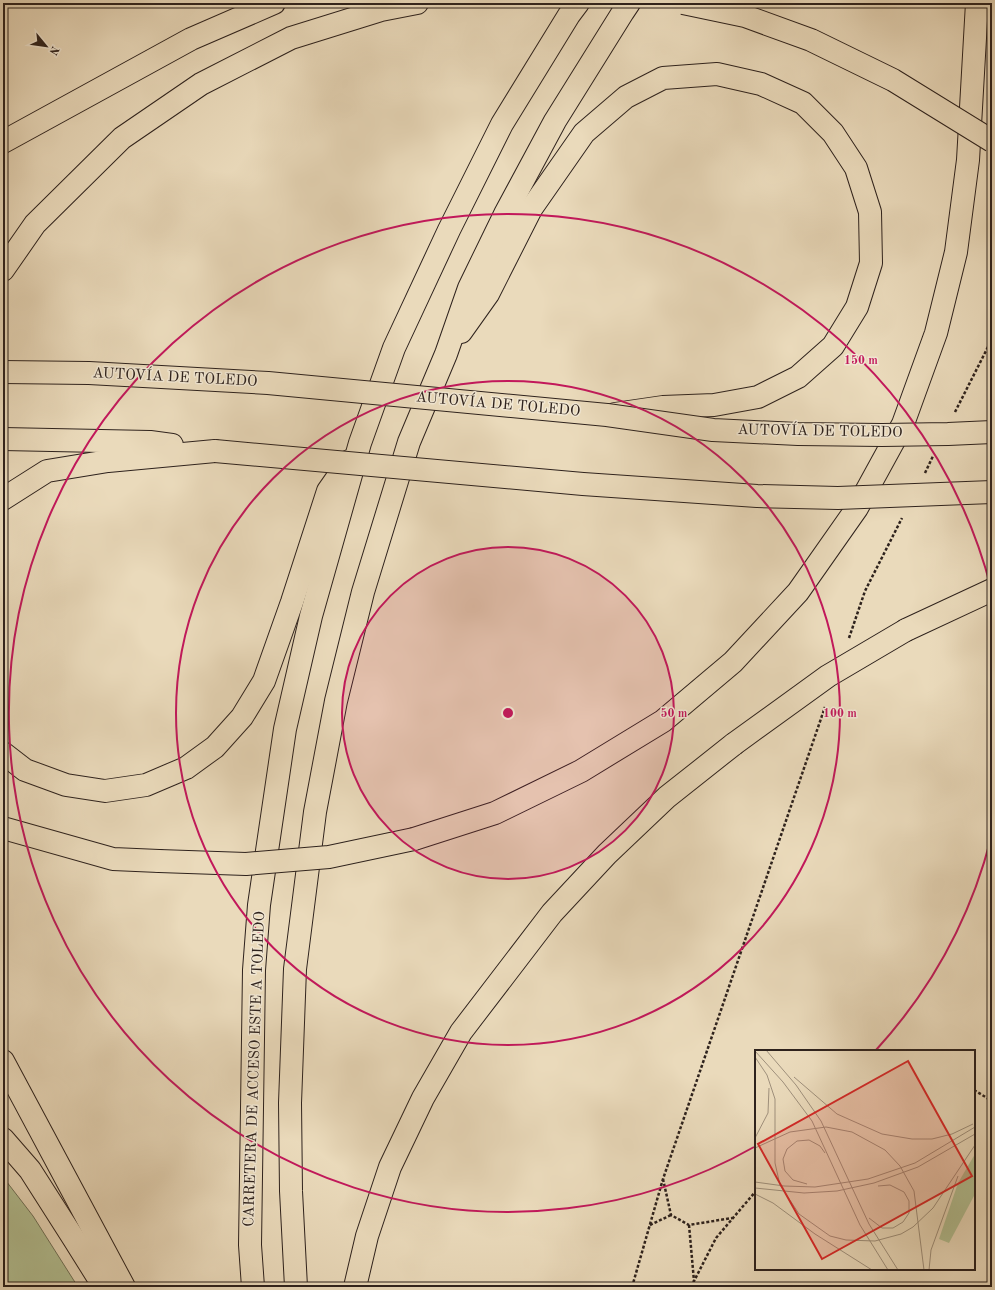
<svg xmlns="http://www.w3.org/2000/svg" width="995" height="1290" viewBox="0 0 995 1290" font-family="'Old Standard TT',serif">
  <rect width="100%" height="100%" fill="#eadabb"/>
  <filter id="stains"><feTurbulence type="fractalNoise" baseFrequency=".005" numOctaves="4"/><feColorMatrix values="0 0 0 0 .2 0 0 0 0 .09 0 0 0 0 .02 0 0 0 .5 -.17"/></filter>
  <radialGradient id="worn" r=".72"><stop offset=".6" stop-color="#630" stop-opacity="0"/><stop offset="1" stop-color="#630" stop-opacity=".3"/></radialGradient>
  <polygon fill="#b3c093" stroke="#707158" points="3,1177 33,1216 78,1287 3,1287"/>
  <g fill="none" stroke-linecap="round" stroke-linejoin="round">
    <defs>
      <g id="highway">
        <polyline points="3,142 191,39 274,3"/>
        <polyline points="3,270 35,224 122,138 201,84 291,38 381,10 417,3"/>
        <polyline points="461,332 488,294 531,209 584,133 626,97 663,78 717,74 761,84 803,103 833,133 856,168 870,212 871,263 857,307 833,346 798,377 758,397 714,405 663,407 615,414"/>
        <polyline points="3,439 150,442 172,445"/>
        <polyline points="3,499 47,471 108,461 215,451"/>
        <polyline points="906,630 992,590"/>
        <polyline points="3,753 25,770 66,785 105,791 146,785 186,768 215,747 242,717 264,681 292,602 328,491 349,461"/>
        <polyline points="3,828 113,859 159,861"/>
        <polyline points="414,839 495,813 581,771 663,721 733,662 798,592 857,508 903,424 936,333 956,252 968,160 977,3"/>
        <polyline points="3,1061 124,1287"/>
        <polyline points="3,1139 30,1170 74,1239 104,1287"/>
        <polyline points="253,1287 250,1245 254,970 259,905 285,729 311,616 360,443 394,348 449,230 502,124 569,15 578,3"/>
        <polyline points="296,1287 291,1191 290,1103 295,969 315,812 336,701 363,592 409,442 446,354 469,288 505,214 555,121 623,12 629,3"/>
        <polyline points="355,1287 367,1236 390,1167 423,1098 461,1032 552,913 607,854 667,797 734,744"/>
      </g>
    </defs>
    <use href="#highway" stroke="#2e221d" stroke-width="24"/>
    <g stroke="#2e221d" stroke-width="2.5" stroke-dasharray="3 2" stroke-linecap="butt">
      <polyline points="955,412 992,339"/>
      <polyline points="925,473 933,456"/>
      <polyline points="849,638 865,591 902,518"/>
      <polyline points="974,1090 992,1101"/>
      <polyline points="663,1179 671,1215 689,1225 732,1218"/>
      <polyline points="650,1225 671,1215"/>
      <polyline points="689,1225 694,1281"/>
      <polyline points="632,1287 663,1179 825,707"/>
      <polyline points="691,1287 716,1238 756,1191"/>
    </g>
    <use href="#highway" stroke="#eadabb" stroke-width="22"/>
    <defs>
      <g id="highway-bridge">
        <polyline points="683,3 745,16 811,40 893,80 992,141"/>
        <polyline points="3,372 89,373 268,383 607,415 713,430 798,434 882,435 948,434 992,432"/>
        <polyline points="215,451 583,484 757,496 838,498 992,492"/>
        <polyline points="734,744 828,676 906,630"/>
        <polyline points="159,861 246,864 329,857 414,839"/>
      </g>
    </defs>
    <use href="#highway-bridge" stroke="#2e221d" stroke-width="24" stroke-linecap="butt"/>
    <use href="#highway-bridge" stroke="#eadabb" stroke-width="22"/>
  </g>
  <circle cx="508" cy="713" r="166" fill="#c2185b" fill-opacity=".12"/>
  <g fill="none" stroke="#c2185b" stroke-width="2">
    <circle cx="508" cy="713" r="166"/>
    <circle cx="508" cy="713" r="332"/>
    <path d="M991 838A499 499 0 0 1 876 1050M754 1147A499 499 0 1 1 991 588"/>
  </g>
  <g text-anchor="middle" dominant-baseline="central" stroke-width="3" stroke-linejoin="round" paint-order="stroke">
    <g font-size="15" fill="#2e221d" stroke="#f1e7d3">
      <text transform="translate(175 378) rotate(3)">AUTOVÍA DE TOLEDO</text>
      <text transform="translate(498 405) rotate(5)">AUTOVÍA DE TOLEDO</text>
      <text transform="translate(820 432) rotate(1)">AUTOVÍA DE TOLEDO</text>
      <text transform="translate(255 1069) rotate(-88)">CARRETERA DE ACCESO ESTE A TOLEDO</text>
    </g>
  </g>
  <g transform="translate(755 1050)">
    <rect width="220" height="220" fill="#eadabb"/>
    <path d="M220,104V144L194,193L184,189L203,133Z" fill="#b3c093"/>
    <path fill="none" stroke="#9f907c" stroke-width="1" d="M11,0L41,35L66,71L114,174L143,220M0,1L28,32L57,71L105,175L133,220M0,7L12,25L20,49V113L25,135L44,164L75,186L91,190L120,191L146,184L158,177L178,158L220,95M39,27L82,64L127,84L157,89H177L197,84L218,74M0,88L13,63L14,38M0,98L35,82L71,77L97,82L130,100L145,116L159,141L169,220M0,132L29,136L60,137L113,129L160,113L220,77M52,134L38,130L30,121L28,109L32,99L42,91L54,90L65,96L70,103M0,138L49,143L82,141L119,133L163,117L220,84M0,144L18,153L60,184L117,220M114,168L127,178H138L148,172L154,163V151L149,142L135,135L123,136M174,220L176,200L203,126"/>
    <path fill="#d62828" fill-opacity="0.15" stroke="#d62828" stroke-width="2" d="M153,11L217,126L67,209L3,94Z"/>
    <rect width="220" height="220" fill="none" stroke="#2e221d" stroke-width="2"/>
  </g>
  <circle cx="508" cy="713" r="6" fill="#c2185b" stroke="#f1e7d3" stroke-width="2"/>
  <g font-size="12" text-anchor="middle" font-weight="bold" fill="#c2185b" stroke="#f1e7d3" stroke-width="3" stroke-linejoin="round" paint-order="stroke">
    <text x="861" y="364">150 m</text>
    <text x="674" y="717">50 m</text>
    <text x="840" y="717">100 m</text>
  </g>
  <rect width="995" height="1290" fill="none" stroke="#eadabb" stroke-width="16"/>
  <rect x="4" y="4" width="987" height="1282" fill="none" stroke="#2e221d" stroke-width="2"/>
  <rect x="8" y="8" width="979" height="1274" fill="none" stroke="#2e221d"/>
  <g transform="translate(46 46) rotate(119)" stroke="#f1e7d3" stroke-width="3" paint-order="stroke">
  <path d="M0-3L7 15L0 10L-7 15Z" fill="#2e221d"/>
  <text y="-6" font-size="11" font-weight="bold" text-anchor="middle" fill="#2e221d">N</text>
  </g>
  <rect width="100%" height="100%" filter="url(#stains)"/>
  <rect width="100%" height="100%" fill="url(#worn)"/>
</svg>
